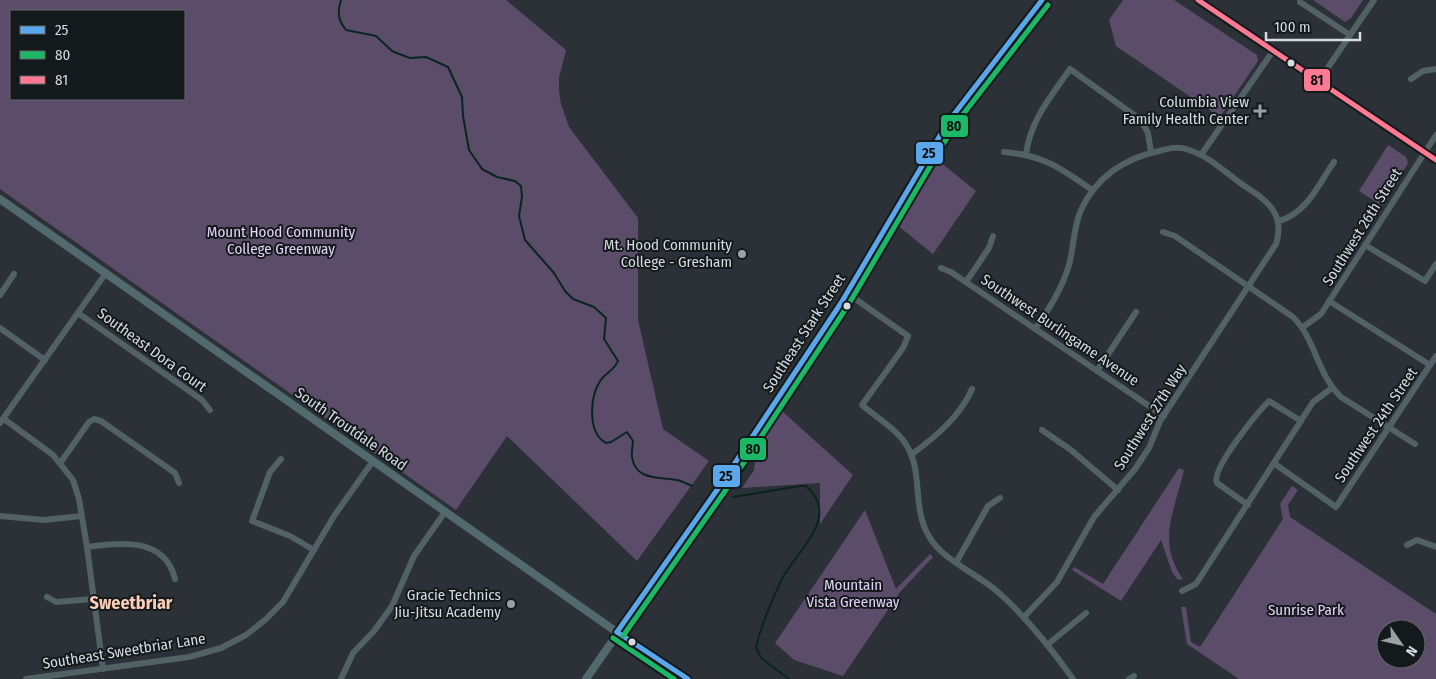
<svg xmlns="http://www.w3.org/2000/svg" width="1436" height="679" viewBox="0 0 1436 679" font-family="'Fira Sans Condensed',sans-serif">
  <rect width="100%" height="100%" fill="#2b3136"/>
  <g fill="#5b4d6a" fill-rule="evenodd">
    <path d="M0,0H506L566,50L559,78V91L561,104L569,127L638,218V320L663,429L709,461L637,561L507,436L456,510L0,189ZM11,11H184V99H11Z"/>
    <polygon points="1123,0 1174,0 1257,55 1258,61 1220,117 1116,46 1109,20"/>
    <polygon points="1313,0 1363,0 1351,18 1345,22"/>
    <polygon points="1388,145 1406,157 1408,163 1382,206 1359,191"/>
    <polygon points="939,161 976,191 933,254 897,225"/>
    <polygon points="782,411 853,475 820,524 820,483 742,488 754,470 757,446"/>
    <path d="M1179,468L1184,470C1175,510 1156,542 1183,579L1178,580L1172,572L1161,540L1121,601L1072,570L1074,567L1103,584Z"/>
    <path d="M1292,486L1298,490L1288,505L1290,517L1436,614V679H1239L1187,644L1181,607H1186L1191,642L1200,647L1283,519L1280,504ZM1386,629H1416V659H1386Z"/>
    <polygon points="865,510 896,589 930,554 933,557 900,592 843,676 794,660 775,643"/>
  </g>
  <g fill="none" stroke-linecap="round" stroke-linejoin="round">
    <g stroke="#0a251f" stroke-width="2">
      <path d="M341,0C337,12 338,20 346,30L376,36L392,51L402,55L410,58L426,57L448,67L462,97L463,116L469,150L482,169L497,177L515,181L521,186L522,197L519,216L525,240L554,273L565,291L573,299L594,307L606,318L604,339L618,361C614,371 606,372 600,381C590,397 587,433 606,443L611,442L627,432L633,441C633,446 631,452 632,457C635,481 661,477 677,480C682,481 687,484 692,486"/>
      <path d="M733,497L800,486H806C842,517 796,551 782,579C772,600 761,625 756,647L761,658L789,679"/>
    </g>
    <g stroke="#526165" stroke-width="6">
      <polyline points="1300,2 1350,35"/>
      <polyline points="1411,79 1423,71 1436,69"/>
      <polyline points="1318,82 1374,0"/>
      <path d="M1004,152C1043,155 1061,168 1092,190"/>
      <path d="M1026,154C1031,119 1050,98 1070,69L1141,120L1148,133L1151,152"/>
      <polyline points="1201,155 1273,51"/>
      <path d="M1279,221C1307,213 1318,185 1334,162"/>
      <path d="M1163,232L1175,236L1293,317C1316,340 1317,374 1341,397L1415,444"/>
      <polyline points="1365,245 1425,281 1436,264"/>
      <polyline points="941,268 951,272 1164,416"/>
      <polyline points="966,282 989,248 993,236"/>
      <path d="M847,293L908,336L903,348L862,405C877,418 897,429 907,446C924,475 911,508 930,538C943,560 979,575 998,592C1027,618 1051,648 1073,679"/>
      <polyline points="0,295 14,274"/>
      <polyline points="1329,301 1430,365"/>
      <polyline points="78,313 202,400 210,410"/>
      <polyline points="1303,327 1321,314 1436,135"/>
      <polyline points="0,328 45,360"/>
      <polyline points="1097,371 1136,312"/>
      <polyline points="4,419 53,455 73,480 79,499 87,547 103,669"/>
      <polyline points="0,423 106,273"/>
      <polyline points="1042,430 1071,450 1118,490"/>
      <path d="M911,455C935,437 960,417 972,389"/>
      <polyline points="281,459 270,472 252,521 290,536 314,550"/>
      <polyline points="61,462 89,422 94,419 101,421 175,473 179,483"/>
      <polyline points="1275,464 1336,507 1436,356"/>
      <path d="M1248,505L1217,483C1210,470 1258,412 1269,401L1301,421"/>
      <polyline points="0,516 44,520 82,516"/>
      <polyline points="1407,545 1417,540 1436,547"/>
      <path d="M87,547C120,542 165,537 175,579"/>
      <polyline points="957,561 988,506 1000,498"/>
      <polyline points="1182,591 1196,584 1313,402 1332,388"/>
      <polyline points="47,597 56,602 93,599"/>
      <path d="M1024,617L1057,582L1094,517L1135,469L1149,448L1160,421L1276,244C1286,213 1266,200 1243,185C1226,173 1209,156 1189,150C1179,146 1170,148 1159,151C1125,158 1096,177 1081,210C1073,228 1074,247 1069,265C1062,289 1049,309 1035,329"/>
      <polyline points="1047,645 1086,613"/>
      <polyline points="26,679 189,657 221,648 246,635 266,619 283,602 334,516 373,461"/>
      <polyline points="341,679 353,653 374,631 392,606 414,556 445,512"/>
      <polyline points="1129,679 1134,676"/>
    </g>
    <g stroke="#526a6d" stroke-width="8">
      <polyline points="1198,0 1436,160"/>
      <polyline points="0,199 628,640 688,679"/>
      <polyline points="586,679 717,490 841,303 948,122 1042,0"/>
    </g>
    <defs>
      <g id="bus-1">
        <polyline points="617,632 717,490 841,303 948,122 1042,0"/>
        <polyline points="617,632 688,679"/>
      </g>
      <g id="bus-2">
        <polyline points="623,636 723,494 847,307 954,126 1048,5"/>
        <polyline points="613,638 674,679"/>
      </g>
      <polyline id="bus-3" points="1198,0 1436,160"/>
    </defs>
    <use href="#bus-1" stroke="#14191c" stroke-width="9"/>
    <use href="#bus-2" stroke="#14191c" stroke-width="9"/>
    <use href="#bus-3" stroke="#14191c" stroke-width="9"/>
    <use href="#bus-1" stroke="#5aa8eb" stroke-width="5"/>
    <use href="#bus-2" stroke="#1ab867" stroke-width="5"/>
    <use href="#bus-3" stroke="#fe7a93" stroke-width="5"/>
  </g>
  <g fill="#d5dce1" stroke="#14191c" stroke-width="2">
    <circle cx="1291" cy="63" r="4.5"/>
    <circle cx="847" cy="306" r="4.5"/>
    <circle cx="632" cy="642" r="4.5"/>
  </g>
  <g fill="#9aa0a5" stroke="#14191c" stroke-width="2">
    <path d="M1257.5 103.5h5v5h5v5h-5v5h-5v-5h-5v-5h5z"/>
    <circle cx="742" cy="254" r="5"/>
    <circle cx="511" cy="604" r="5"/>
  </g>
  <g text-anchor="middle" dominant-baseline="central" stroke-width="4" stroke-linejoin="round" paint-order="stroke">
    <g font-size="15" fill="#d5dce1" stroke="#14191c" text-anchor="end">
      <text x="1249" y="102">Columbia View<tspan x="1249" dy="17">Family Health Center</tspan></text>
      <text x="732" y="245">Mt. Hood Community<tspan x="732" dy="17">College - Gresham</tspan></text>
      <text x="501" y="595">Gracie Technics<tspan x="501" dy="17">Jiu-Jitsu Academy</tspan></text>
    </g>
    <g font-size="15" fill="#d5dce1" stroke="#14191c">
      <text transform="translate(1362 227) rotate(-58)">Southwest 26th Street</text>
      <text transform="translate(1060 330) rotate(34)">Southwest Burlingame Avenue</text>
      <text transform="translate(804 333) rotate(-57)">Southeast Stark Street</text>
      <text transform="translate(152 350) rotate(36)">Southeast Dora Court</text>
      <text transform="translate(1150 417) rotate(-58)">Southwest 27th Way</text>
      <text transform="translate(1376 425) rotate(-56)">Southwest 24th Street</text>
      <text transform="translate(351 429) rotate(35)">South Troutdale Road</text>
      <text transform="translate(124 651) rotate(-9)">Southeast Sweetbriar Lane</text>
    </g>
    <g font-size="15" fill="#e3d1f7" stroke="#14191c">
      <text x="281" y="232">Mount Hood Community<tspan x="281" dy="17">College Greenway</tspan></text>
      <text x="853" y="585">Mountain<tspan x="853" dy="17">Vista Greenway</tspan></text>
      <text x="1306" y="610">Sunrise Park</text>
    </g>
    <g font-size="18" font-weight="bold" fill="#fcceb8" stroke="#14191c">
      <text x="131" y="603">Sweetbriar</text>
    </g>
  </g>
  <g stroke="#14191c" stroke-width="2">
    <rect x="1303" y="68" width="28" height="24" rx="5" fill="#fe7a93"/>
    <rect x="940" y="114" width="29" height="24" rx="5" fill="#1ab867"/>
    <rect x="915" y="141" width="29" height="24" rx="5" fill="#5aa8eb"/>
    <rect x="739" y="437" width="28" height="24" rx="5" fill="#1ab867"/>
    <rect x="712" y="464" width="29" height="24" rx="5" fill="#5aa8eb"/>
  </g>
  <g font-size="14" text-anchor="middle" font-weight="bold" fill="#111">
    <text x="1317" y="85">81</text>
    <text x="954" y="131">80</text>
    <text x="929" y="158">25</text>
    <text x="753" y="454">80</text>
    <text x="726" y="481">25</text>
  </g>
  <rect x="10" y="10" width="175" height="90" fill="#14191c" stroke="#61676b"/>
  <rect x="20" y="26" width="25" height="8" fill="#5aa8eb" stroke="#61676b"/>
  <text x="55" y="35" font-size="15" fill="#d5dce1">25</text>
  <rect x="20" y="51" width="25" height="8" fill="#1ab867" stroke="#61676b"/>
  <text x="55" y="60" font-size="15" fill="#d5dce1">80</text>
  <rect x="20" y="76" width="25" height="8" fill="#fe7a93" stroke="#61676b"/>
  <text x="55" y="85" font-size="15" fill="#d5dce1">81</text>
  <g transform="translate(1401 644) rotate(124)"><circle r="24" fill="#14191c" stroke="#61676b"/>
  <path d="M0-4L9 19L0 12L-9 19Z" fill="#9aa0a5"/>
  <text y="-8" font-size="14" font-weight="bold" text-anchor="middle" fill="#d5dce1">N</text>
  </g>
  <path d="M1266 32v8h94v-8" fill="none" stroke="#d5dce1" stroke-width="2.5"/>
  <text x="1274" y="32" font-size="15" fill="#d5dce1" stroke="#14191c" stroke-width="4" paint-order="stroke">100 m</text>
</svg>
